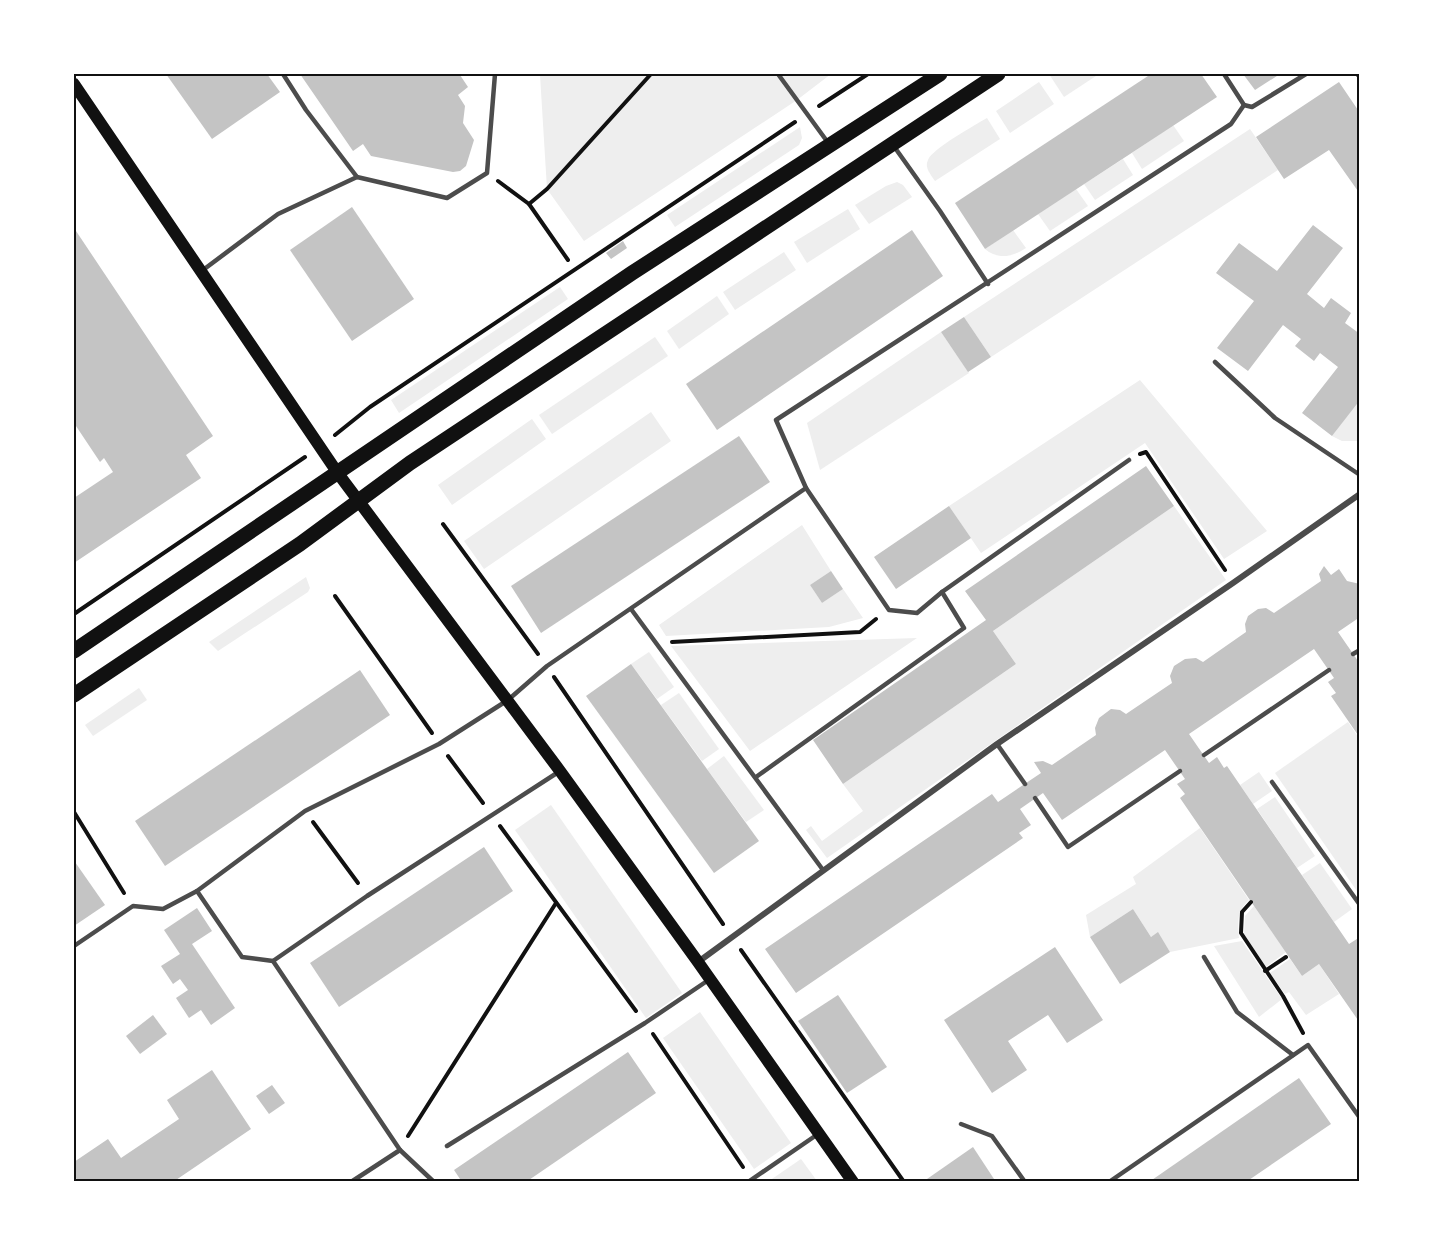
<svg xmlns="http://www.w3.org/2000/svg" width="1433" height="1255" viewBox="0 0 1433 1255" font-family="Ubuntu,sans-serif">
  <rect width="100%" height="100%" fill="#fff"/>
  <g fill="#eee">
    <polygon points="538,74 831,74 797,100 584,241 547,189 540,75"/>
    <polygon points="1049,74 1099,74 1064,97"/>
    <polygon points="1039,82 1054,104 1010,133 996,111"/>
    <path d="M987,118L1000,139L935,181C931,175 924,167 928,160C932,149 975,125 987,118Z"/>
    <polygon points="1173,125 1184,141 1142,169 1132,153"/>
    <polygon points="800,127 802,138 799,145 675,227 667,215"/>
    <polygon points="1250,129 1278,170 991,357 964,317"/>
    <polygon points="1123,159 1133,175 1095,200 1084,184"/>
    <polygon points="897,182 903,185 912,197 869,224 855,205 886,186"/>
    <polygon points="1076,189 1088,206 1050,231 1038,214"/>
    <polygon points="848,209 860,229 807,263 794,242"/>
    <path d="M1013,230L1026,248C1013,257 998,260 985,249Z"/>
    <polygon points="784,252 796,270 735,310 723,292"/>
    <polygon points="560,287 568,299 399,413 391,400"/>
    <polygon points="717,296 729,314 679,349 667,331"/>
    <polygon points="941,332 969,373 820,470 807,423"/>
    <polygon points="655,337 668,356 552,434 539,415"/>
    <polygon points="1140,380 1267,531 1224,559 1145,443 981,553 949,506"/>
    <polygon points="1359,400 1359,441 1342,441 1332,436"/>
    <polygon points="651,412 671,441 484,569 464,541"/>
    <polygon points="532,419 546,439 452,505 438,485"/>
    <polygon points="1174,506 1226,580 827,858 806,830 811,826 822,841 863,811 843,784 1016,664 993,631"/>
    <polygon points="802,525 831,571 810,585 822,603 843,589 863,618 829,627 666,636 659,625"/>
    <polygon points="306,577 310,588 308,592 218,651 209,642"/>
    <polygon points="917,638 750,751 671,646"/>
    <polygon points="649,652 674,687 657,699 631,664"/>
    <polygon points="139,688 147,700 93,736 85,725"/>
    <polygon points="679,693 719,749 702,761 661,705"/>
    <polygon points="1348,722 1359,738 1359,894 1275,773"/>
    <polygon points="724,756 764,810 746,822 707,769"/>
    <polygon points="1259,772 1272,791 1253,804 1240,785"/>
    <polygon points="1275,797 1315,856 1297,868 1257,809"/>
    <polygon points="551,805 682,993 646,1018 515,830"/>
    <path d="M1200,828L1249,900C1236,912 1238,921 1239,938L1170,952L1158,933L1151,937L1133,909L1090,937L1086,915L1136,884L1133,877Z"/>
    <polygon points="1320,863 1352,909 1334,922 1302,875"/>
    <polygon points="1254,906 1286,952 1266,967 1244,934 1245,916"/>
    <polygon points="1242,941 1282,999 1259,1017 1214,946"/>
    <polygon points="1290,959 1302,976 1319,964 1339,994 1306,1015 1289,992 1285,994 1270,973"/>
    <polygon points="700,1012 791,1143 754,1169 663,1038"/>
    <polygon points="801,1159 817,1181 769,1181"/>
  </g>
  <g fill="#c4c4c4">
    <polygon points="166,74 267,74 280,92 212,139"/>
    <polygon points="300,74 463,74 460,75 468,87 458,95 465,106 463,123 474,140 466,166 460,171 453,172 371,156 363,144 353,151"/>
    <polygon points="1151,74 1201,74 1217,97 985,249 955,203"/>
    <polygon points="1243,74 1280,74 1255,90"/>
    <polygon points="1339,82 1360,113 1360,194 1329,150 1284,179 1256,137"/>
    <polygon points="352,207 414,299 352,341 290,250"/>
    <polygon points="1313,225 1343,248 1307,294 1324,308 1331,298 1351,313 1345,323 1360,334 1360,400 1332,436 1302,413 1338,367 1320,353 1314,361 1295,346 1301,339 1283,325 1248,371 1217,348 1254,301 1216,273 1239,243 1277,271"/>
    <polygon points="74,228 213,436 186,455 201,478 74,563 74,498 113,472 104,458 100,462 74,423"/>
    <polygon points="912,230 943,276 717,430 686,384"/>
    <polygon points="623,241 627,248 611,259 606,253"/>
    <polygon points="964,317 991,357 968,372 941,332"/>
    <polygon points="739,436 770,482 541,633 511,586"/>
    <polygon points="1146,466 1174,506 993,631 1016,664 843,784 813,740 986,620 965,591"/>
    <polygon points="949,506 971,538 896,589 874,557"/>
    <polygon points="1324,566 1331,575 1339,569 1347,581 1360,584 1360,617 1338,632 1358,661 1360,660 1360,738 1331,696 1336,693 1328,682 1334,678 1314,649 1189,734 1209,763 1217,757 1224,768 1227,766 1349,944 1360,937 1360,1023 1319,964 1302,976 1180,798 1185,794 1177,784 1185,779 1165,750 1062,820 1043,793 1020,809 1031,825 1019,833 1023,838 796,993 765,949 992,794 998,802 1041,773 1034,762 1043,761 1052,765 1096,735 1095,728 1099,718 1111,709 1120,710 1126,714 1172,683 1170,676 1174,666 1185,659 1196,658 1203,662 1246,632 1245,624 1248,616 1258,609 1266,608 1274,613 1321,581 1319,574"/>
    <polygon points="831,571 843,589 822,603 810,585"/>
    <polygon points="631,664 759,841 714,873 586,696"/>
    <polygon points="360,670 390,715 165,866 135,821"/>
    <polygon points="484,847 513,891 339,1007 310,963"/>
    <polygon points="75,862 105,905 74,926 74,863"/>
    <polygon points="197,908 212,931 192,944 235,1008 211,1025 201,1010 189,1018 176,998 188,990 180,979 173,984 161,966 180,954 164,930"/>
    <polygon points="1133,909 1151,937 1158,932 1170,952 1120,984 1090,937"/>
    <polygon points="1055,947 1103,1020 1067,1043 1048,1015 1008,1041 1027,1070 992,1093 944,1020"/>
    <polygon points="838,995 887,1067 847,1093 798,1021"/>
    <polygon points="153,1015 167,1034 140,1054 126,1036"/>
    <polygon points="628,1052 656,1093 526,1182 462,1182 454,1170"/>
    <polygon points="212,1070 251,1129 173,1182 78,1182 74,1174 74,1162 108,1139 121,1158 179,1119 167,1100"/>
    <polygon points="1299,1078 1331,1124 1246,1182 1149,1182"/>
    <polygon points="272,1085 285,1103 269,1114 256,1096"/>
    <polygon points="973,1147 996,1182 929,1182 927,1179"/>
  </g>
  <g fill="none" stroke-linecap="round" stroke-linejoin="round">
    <g stroke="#111" stroke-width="4">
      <polyline points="819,106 868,74"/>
      <polyline points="498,181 529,204 547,189 651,74"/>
      <polyline points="529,204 568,260"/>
      <polyline points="335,435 370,407 795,122"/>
      <polyline points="1140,454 1146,452 1225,570"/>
      <polyline points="443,524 538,654"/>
      <polyline points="335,596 432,733"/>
      <polyline points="74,614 305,457"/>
      <polyline points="672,642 860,632 876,619"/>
      <polyline points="554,677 723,924"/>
      <polyline points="448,756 483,803"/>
      <polyline points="74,812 124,893"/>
      <polyline points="313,822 358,883"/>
      <polyline points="500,826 636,1011"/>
      <polyline points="1251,902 1242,912 1241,933 1283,996 1303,1033"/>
      <polyline points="741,950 904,1182"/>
      <polyline points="1265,971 1286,957"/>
      <polyline points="653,1034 743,1167"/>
      <polyline points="408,1136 556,903"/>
    </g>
    <g stroke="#4c4c4c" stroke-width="4.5">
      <polyline points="283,74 306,110 357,177"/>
      <polyline points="778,74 829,144"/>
      <polyline points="1224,74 1244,105 1252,107 1306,74"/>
      <polyline points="1357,74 1360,77"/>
      <polyline points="893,145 940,211 988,284"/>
      <polyline points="203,270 278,214 357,177 447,198 487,173 495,74"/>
      <polyline points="1215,362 1275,418 1360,475"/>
      <polyline points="806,488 889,610 917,613 942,592"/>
      <polyline points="631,609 823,870"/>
      <polyline points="1353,654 1360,650"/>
      <polyline points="997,744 1025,784"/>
      <polyline points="1204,755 1329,670"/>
      <polyline points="756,777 964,628 942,592 1129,460"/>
      <polyline points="1272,782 1360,905"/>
      <polyline points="1035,798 1068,847 1180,771"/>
      <polyline points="197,891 242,957 273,961"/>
      <polyline points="74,946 133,906 163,909 197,891 305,811 439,744 508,700 547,666 806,488 776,420 1231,124 1244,105"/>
      <polyline points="1204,957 1237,1012 1293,1055"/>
      <polyline points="961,1124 992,1136 1025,1182"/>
      <polyline points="447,1146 645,1023 710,979"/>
      <polyline points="351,1182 400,1150"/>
      <polyline points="434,1182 400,1150 273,961 367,896 560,771"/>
      <polyline points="748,1182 818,1134"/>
      <polyline points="1109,1182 1308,1045 1360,1118"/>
    </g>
    <polyline stroke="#4c4c4c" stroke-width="6" points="698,962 997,744 1233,583 1360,494"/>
    <polyline stroke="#111" stroke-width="12" points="74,84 337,472 560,771 698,962 853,1182"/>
    <g stroke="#111" stroke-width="15">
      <polyline points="74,651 632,273 940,74"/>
      <polyline points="74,695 300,544 410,463 998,74"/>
    </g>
  </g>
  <rect width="1433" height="1255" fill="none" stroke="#ffffff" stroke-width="150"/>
  <rect x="75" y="75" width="1283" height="1105" fill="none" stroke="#111" stroke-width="2"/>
</svg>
